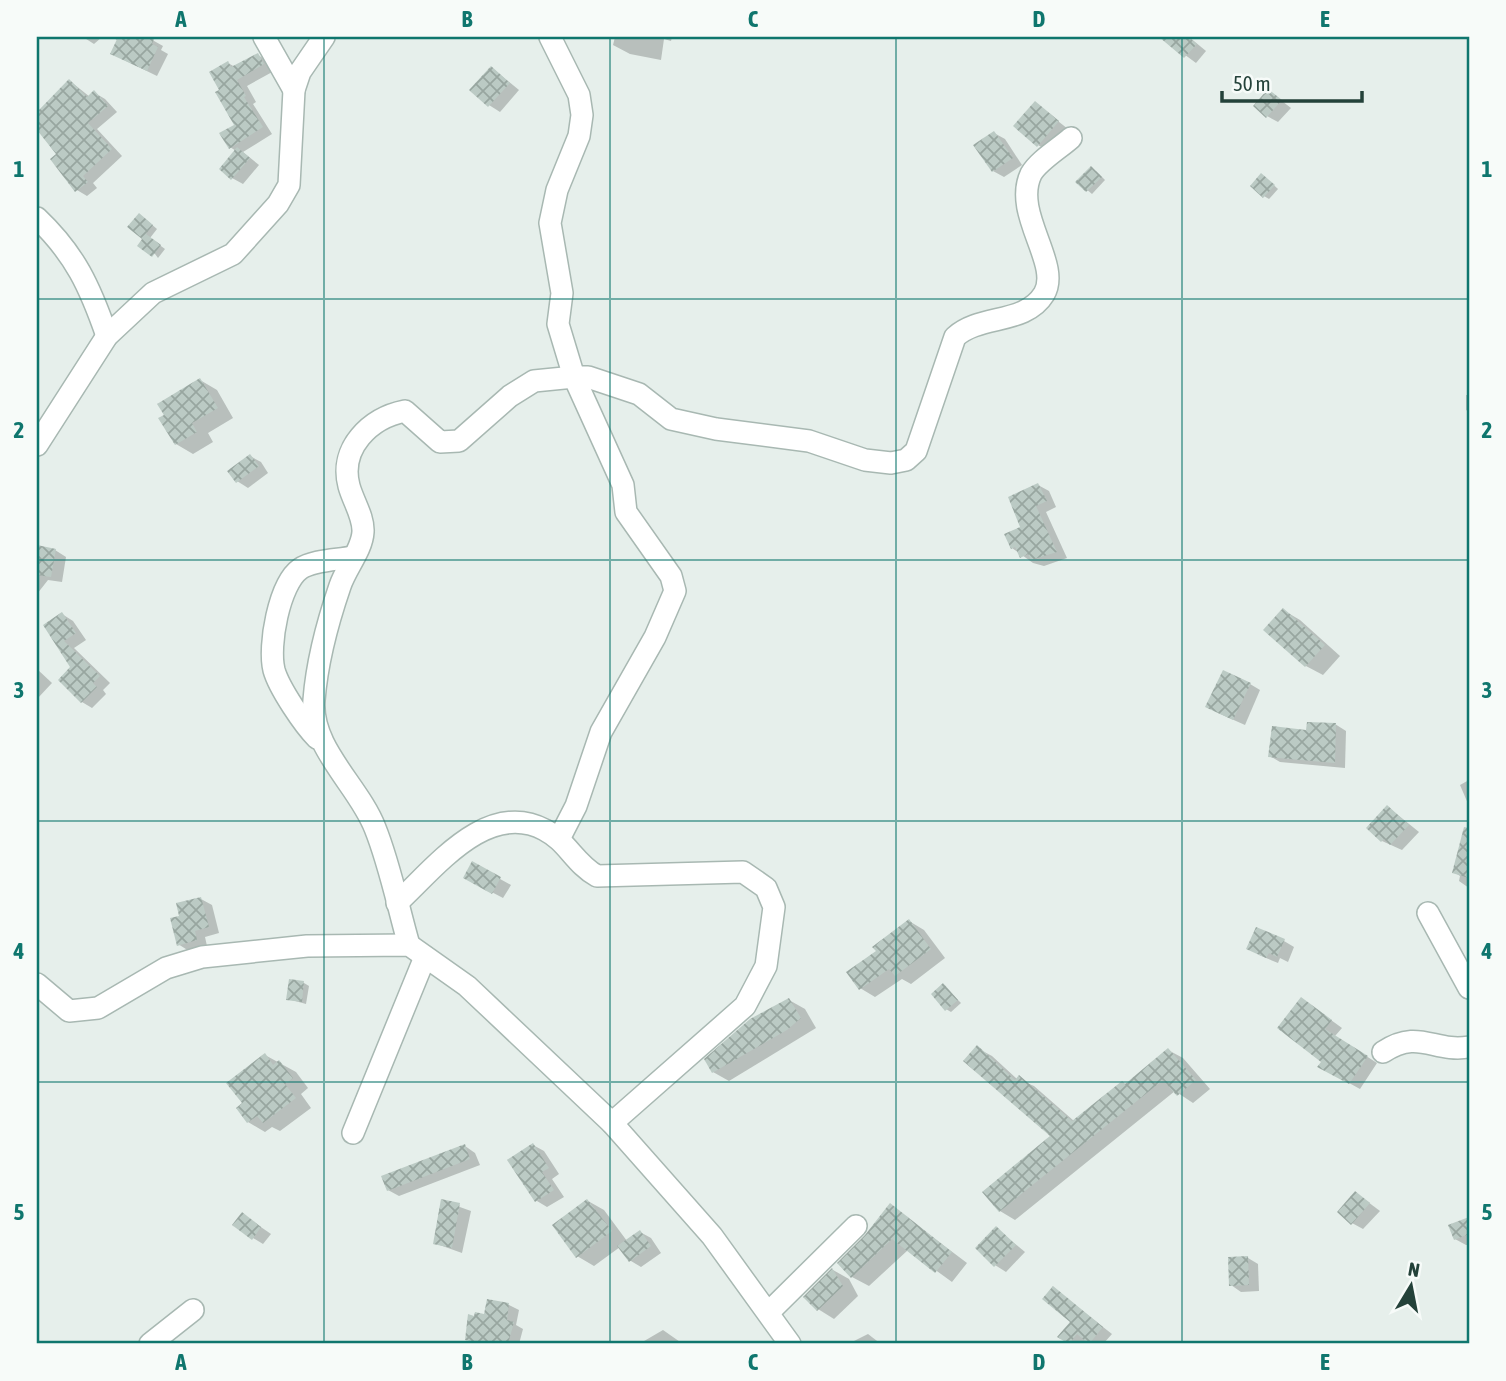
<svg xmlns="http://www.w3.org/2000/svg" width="1506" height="1381" viewBox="0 0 1506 1381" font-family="'Asap Condensed',sans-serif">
  <defs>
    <pattern id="building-cross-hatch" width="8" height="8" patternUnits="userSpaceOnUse" patternTransform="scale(1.75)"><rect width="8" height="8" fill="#bbcac4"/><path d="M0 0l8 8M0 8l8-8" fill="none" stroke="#98a6a0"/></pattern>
  </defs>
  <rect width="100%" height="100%" fill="#e6efeb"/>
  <g fill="#0003">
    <polygon points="83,37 102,37 94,44"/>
    <polygon points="113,37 147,37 163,46 161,50 168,54 157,76 122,59 118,41"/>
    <polygon points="615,37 672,37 671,41 664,39 661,60 630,54 613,45"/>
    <polygon points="1175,37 1189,37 1206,51 1196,63 1169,43"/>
    <polygon points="258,55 269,62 274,71 247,86 256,102 253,104 272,134 243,152 259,165 243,184 232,178 236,151 230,147 236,125 221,90 228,63 235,67"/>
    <polygon points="492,68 519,90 500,112 489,105"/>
    <polygon points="70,81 90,97 95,93 105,99 117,112 97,129 122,156 93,183 97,188 87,196 77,190 58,155 41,132 37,133 37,109 39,112"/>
    <polygon points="1269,91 1291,108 1278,122 1267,116"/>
    <polygon points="1035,103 1068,129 1048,151 1038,145"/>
    <polygon points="994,133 1005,139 1022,165 1004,177 993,171"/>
    <polygon points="1096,171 1105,180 1092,194 1078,182"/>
    <polygon points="1266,178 1278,189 1269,199 1264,196"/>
    <polygon points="144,218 157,229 150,238 165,249 158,258 144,239"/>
    <polygon points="200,380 217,390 233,418 208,433 213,442 193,454 176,444"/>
    <polygon points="1466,395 1469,395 1469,412 1466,410"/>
    <polygon points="250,456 261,462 268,473 248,488 237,481"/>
    <polygon points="1038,485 1049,491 1056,507 1046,512 1067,558 1044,566 1033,563 1012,548"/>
    <polygon points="37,547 55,550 66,557 62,582 48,580 37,594"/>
    <polygon points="1283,610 1300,620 1340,656 1323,675 1306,666"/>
    <polygon points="62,614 73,621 86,640 74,648 110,683 103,690 106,694 92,708 82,702 73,667 45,625"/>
    <polygon points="37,669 52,683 37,699"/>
    <polygon points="1250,684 1260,690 1245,725 1218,713"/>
    <polygon points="1335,724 1346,731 1345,768 1280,762 1270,756 1308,732"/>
    <polygon points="1469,780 1469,806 1460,785"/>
    <polygon points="1388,807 1419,832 1402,850 1382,841 1368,828"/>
    <polygon points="1460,848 1469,851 1469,888 1459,881 1460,876 1454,872"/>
    <polygon points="473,864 511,885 503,898 465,878"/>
    <polygon points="201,899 212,905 219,933 205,937 207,946 189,951 178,944 181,917"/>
    <polygon points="909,921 924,930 945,958 911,984 902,979 875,997 860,988 878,952"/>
    <polygon points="1284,941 1294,947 1288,962 1280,958 1278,963 1259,955"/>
    <polygon points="304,983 309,986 306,1004 288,999"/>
    <polygon points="943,985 961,1003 951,1012 946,1009"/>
    <polygon points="1302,999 1342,1028 1335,1036 1377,1063 1360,1089 1320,1067 1323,1062"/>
    <polygon points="789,1000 805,1009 816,1028 729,1081 713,1072"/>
    <polygon points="977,1048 992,1056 1017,1079 1034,1086 1074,1121 1126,1085 1168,1050 1183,1058 1210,1089 1193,1103 1175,1091 1015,1220 1000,1211 1052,1136"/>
    <polygon points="265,1055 296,1072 308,1088 301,1094 311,1108 280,1131 272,1127 265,1132 248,1122 244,1104"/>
    <polygon points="533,1145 544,1151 559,1174 552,1179 564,1197 547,1207 537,1201 509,1160"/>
    <polygon points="465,1146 475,1153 480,1165 399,1196 388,1190"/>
    <polygon points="1356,1193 1380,1211 1363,1229 1352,1223"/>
    <polygon points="443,1201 471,1211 462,1253 434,1243"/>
    <polygon points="588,1201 604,1210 627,1241 640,1232 651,1238 661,1253 641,1267 631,1261 620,1247 594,1266 577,1256"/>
    <polygon points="890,1205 967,1263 952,1282 908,1250 869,1286 852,1277 867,1236"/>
    <polygon points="242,1214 271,1234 263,1244 253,1238"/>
    <polygon points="1469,1219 1469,1245 1466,1245 1455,1239 1451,1226"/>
    <polygon points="996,1228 1025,1252 1006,1272 995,1265"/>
    <polygon points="1248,1258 1258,1264 1259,1291 1241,1292 1231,1285"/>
    <polygon points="833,1270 849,1279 858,1296 834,1319 818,1309"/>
    <polygon points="1053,1288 1112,1334 1103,1344 1093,1344 1087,1340 1084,1344 1069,1344 1060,1337 1072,1321"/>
    <polygon points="489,1301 509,1305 519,1310 516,1325 523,1329 519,1344 476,1344 467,1339 486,1316"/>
    <polygon points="663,1330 683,1344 639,1344"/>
    <polygon points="868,1334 881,1344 848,1344"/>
  </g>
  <g fill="url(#building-cross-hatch)">
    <polygon points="118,37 155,37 152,44 158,47 147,71 110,54"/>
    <polygon points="1159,37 1188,37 1197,44 1184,58"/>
    <polygon points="258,53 264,64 237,80 246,96 244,97 263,127 229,149 219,133 234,125 215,92 219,90 209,72 228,61 231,67"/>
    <polygon points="491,66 510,83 488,107 469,90"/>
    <polygon points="69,79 87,97 94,90 108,106 88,123 112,149 83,176 88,182 75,192 50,159 56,154 37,130 37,112"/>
    <polygon points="1268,89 1282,100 1266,118 1253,106"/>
    <polygon points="1035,101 1059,121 1037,147 1013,126"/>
    <polygon points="994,131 1013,158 992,172 973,145"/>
    <polygon points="237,147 250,158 231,180 219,169"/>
    <polygon points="1091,166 1102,177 1086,192 1075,182"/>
    <polygon points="1261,173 1275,185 1263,198 1250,186"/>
    <polygon points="139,213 153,225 146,234 161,245 152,257 137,246 142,239 127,227"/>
    <polygon points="200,378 218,408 192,423 197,432 175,445 158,418 164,415 157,404"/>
    <polygon points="250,454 259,466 236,483 227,471"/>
    <polygon points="1038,483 1047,501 1036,506 1057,552 1031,560 1028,554 1020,558 1015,547 1011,549 1004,534 1020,527 1008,497"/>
    <polygon points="37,545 56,549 51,577 37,575"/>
    <polygon points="1283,608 1325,645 1305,667 1263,630"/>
    <polygon points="62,612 76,633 64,641 100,676 93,683 97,687 81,703 58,680 70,667 43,625"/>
    <polygon points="1223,670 1251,683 1233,720 1205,707"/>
    <polygon points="1307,722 1336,723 1335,763 1268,757 1272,726 1306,730"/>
    <polygon points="1387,805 1409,825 1390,845 1384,839 1381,842 1366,828"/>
    <polygon points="1464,827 1469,828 1469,878 1452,873"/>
    <polygon points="472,861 501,877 492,894 463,878"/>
    <polygon points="201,897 209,927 195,931 197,940 177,946 170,918 179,916 176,903"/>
    <polygon points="909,919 931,949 895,976 889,969 859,990 846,972 876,951 872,947"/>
    <polygon points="1256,927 1285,939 1277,957 1269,953 1266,958 1246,949"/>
    <polygon points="289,979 304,981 302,1002 286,1000"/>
    <polygon points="943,983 958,1000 945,1011 931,994"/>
    <polygon points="1301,997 1332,1020 1325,1029 1368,1056 1349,1084 1317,1067 1321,1062 1277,1028"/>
    <polygon points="789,998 801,1018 787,1030 712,1073 704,1059 750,1019"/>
    <polygon points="977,1045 1015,1080 1019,1075 1072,1121 1122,1081 1125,1084 1168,1048 1196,1080 1177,1096 1163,1080 999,1212 982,1192 1050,1136 963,1061"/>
    <polygon points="265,1053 273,1065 279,1060 293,1078 285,1084 296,1098 263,1123 257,1116 247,1123 236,1108 242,1103 226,1083"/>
    <polygon points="533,1143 549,1168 542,1172 554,1190 535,1202 507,1160"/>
    <polygon points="465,1144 470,1159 387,1191 381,1176"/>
    <polygon points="1355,1191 1370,1203 1351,1225 1337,1212"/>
    <polygon points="441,1199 460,1203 452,1248 433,1244"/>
    <polygon points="587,1199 612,1231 576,1258 552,1225"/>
    <polygon points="890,1203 952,1252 935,1273 892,1239 851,1278 837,1263 865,1235"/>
    <polygon points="242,1212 261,1227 252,1240 232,1225"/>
    <polygon points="1469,1217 1469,1234 1454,1240 1448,1225"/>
    <polygon points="996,1226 1016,1245 994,1267 975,1248"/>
    <polygon points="640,1230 651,1246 629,1262 617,1246"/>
    <polygon points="1248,1256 1249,1285 1229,1286 1228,1257"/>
    <polygon points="832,1268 843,1286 817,1311 803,1297"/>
    <polygon points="1053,1286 1103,1327 1089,1344 1077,1334 1069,1344 1057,1337 1070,1322 1042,1299"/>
    <polygon points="487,1299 509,1303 507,1320 514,1322 508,1344 482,1344 465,1340 468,1314 474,1316 475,1312 484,1314"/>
  </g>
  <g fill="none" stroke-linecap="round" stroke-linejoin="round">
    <defs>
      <g id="minor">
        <polyline points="264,37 294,90"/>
        <polyline points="550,37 579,95 582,115 579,136 557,190 550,223 562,293 558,324 574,377 623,485 626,512 671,576 675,591 655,637 601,732 576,806 559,839"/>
        <path d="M37,218C75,254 90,287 107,336"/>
        <polyline points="37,445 107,336 153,293 233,254 278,204 289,185 294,90 300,72 324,37"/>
        <path d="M317,738C304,725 279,688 274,670C268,646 279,584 300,569C313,560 337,560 352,557"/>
        <path d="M397,903C435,868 487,799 545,830C567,841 575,864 597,876L743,872L766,888L774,907L766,966L745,1006L612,1123"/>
        <polyline points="1428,913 1469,988"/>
        <path d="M409,945C398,907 390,865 375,828C359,786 310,748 314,700C317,662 328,621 340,586C346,568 362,550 363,532C364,517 353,501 349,486C339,448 370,418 405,411L440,442L459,441L510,396L534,381L574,377H588L639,394L671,419L716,429L809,441L865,460L891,463L906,460L916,451L955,337C980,314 1025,325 1044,294C1062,264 1012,214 1031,174C1038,161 1060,148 1071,138"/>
        <polyline points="37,984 69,1011 98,1008 166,968 202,957 307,946 409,945 467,986 612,1123 712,1236 790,1344"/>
        <path d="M1383,1052C1419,1028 1434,1053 1469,1047"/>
        <polyline points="353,1133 425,957"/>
        <polyline points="769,1312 856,1226"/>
        <polyline points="150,1344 193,1310"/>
      </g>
    </defs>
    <use href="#minor" stroke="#a8b8b2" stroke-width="24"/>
    <use href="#minor" stroke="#fff" stroke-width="21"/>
  </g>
  <path fill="none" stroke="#0f766e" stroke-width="2" stroke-opacity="0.55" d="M324,37V1344M610,37V1344M896,37V1344M1182,37V1344M37,299H1469M37,560H1469M37,821H1469M37,1082H1469"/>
  <rect width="1506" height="1381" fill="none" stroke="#f7fbf9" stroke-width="77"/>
  <g transform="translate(1411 1286) rotate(10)" stroke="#f7fbf9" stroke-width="5" paint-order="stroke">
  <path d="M0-5L12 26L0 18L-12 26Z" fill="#24423a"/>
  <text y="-10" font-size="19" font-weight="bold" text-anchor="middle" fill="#24423a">N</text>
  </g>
  <path d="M1222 91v10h140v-10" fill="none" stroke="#24423a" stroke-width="3.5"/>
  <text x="1233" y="91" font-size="21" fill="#24423a" stroke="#f7fbf9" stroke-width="5" paint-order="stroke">50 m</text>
  <rect x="38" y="38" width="1430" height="1304" fill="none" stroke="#0f766e" stroke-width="2.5"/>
  <g font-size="23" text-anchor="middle" font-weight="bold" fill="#0f766e">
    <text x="181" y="27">A</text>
    <text x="467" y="27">B</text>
    <text x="753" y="27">C</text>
    <text x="1039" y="27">D</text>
    <text x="1325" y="27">E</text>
    <text x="19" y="177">1</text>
    <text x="1487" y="177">1</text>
    <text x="19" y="438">2</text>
    <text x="1487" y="438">2</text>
    <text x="19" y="698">3</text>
    <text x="1487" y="698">3</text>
    <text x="19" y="959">4</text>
    <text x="1487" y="959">4</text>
    <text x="19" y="1220">5</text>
    <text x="1487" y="1220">5</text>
    <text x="181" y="1370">A</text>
    <text x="467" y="1370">B</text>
    <text x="753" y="1370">C</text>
    <text x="1039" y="1370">D</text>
    <text x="1325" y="1370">E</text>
  </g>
</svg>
